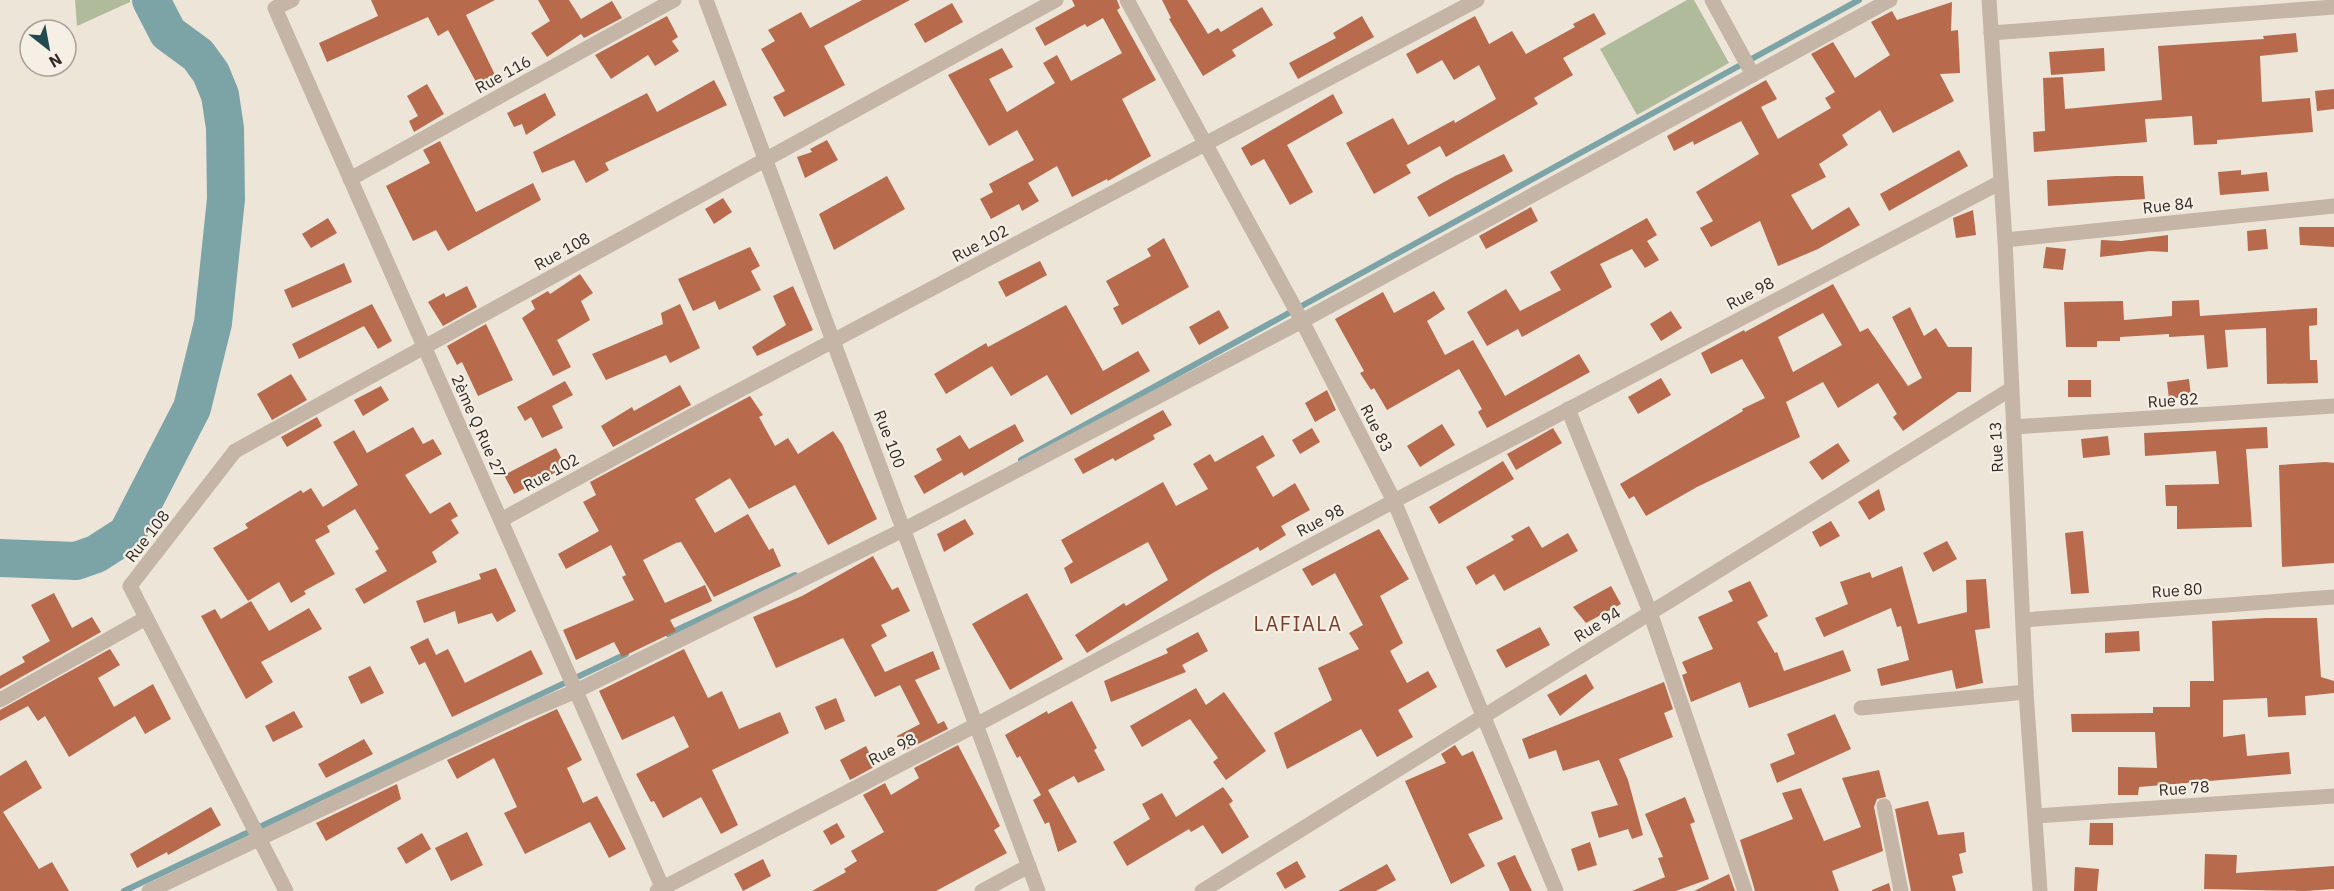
<svg xmlns="http://www.w3.org/2000/svg" width="2334" height="891" viewBox="0 0 2334 891" font-family="'IBM Plex Sans',sans-serif">
  <rect width="100%" height="100%" fill="#eee5d9"/>
  <g fill="#afbb9b">
    <polygon points="75,0 130,0 130,2 77,26"/>
    <polygon points="1687,0 1694,0 1729,63 1637,115 1600,49"/>
  </g>
  <g fill="none" stroke-linecap="round" stroke-linejoin="round">
    <g stroke="#7ca4a7" stroke-width="6">
      <polyline points="1021,460 1859,0"/>
      <polyline points="668,634 795,575"/>
      <polyline points="124,891 626,654"/>
    </g>
    <polyline stroke="#7ca4a7" stroke-width="38" points="0,558 76,561 96,554 127,534 192,408 213,323 226,199 225,128 220,95 211,73 198,55 168,33 151,0"/>
  </g>
  <g fill="#b86a4d" fill-rule="evenodd">
    <polygon points="371,0 495,0 466,15 499,83 482,93 448,30 438,36 428,17 327,62 319,43 378,16"/>
    <polygon points="538,0 569,0 581,19 612,1 622,18 584,38 581,34 547,57 531,33 550,21"/>
    <polygon points="862,0 910,0 824,46 845,85 784,117 773,97 785,91 761,49 775,41 768,30 801,12 810,28"/>
    <polygon points="1072,0 1117,0 1120,8 1117,10 1156,80 1122,99 1151,156 1108,181 1107,179 1072,197 1057,166 1028,183 1039,201 1022,211 1019,204 991,219 980,199 993,192 989,184 1034,160 1017,130 989,146 948,75 1002,48 1013,67 989,79 1007,112 1055,83 1043,63 1057,55 1071,81 1122,53 1103,18 1087,27 1085,24 1045,46 1035,28 1075,6"/>
    <polygon points="1162,0 1187,0 1208,34 1218,28 1221,32 1262,7 1273,25 1232,50 1236,56 1203,76 1169,19 1171,18"/>
    <polygon points="1952,2 1951,31 1958,30 1960,73 1940,74 1954,101 1893,133 1880,110 1842,135 1848,145 1819,164 1826,177 1791,195 1812,230 1849,207 1860,225 1818,249 1778,266 1760,221 1711,247 1700,228 1713,221 1696,192 1759,154 1741,121 1694,145 1693,141 1674,151 1667,136 1766,80 1777,99 1761,107 1778,139 1831,108 1825,98 1835,92 1811,54 1833,42 1855,78 1890,55 1871,22 1892,11 1897,20"/>
    <polygon points="952,3 963,22 925,43 914,24"/>
    <polygon points="1594,13 1606,34 1563,58 1573,75 1534,98 1538,104 1446,157 1440,146 1406,165 1411,173 1374,194 1346,143 1393,118 1408,145 1454,120 1455,123 1496,99 1479,65 1454,80 1442,60 1417,74 1406,54 1475,16 1489,44 1512,31 1526,54 1575,27 1573,24"/>
    <polygon points="667,16 678,37 672,41 679,51 655,66 648,55 611,79 595,55"/>
    <polygon points="1362,16 1374,37 1298,79 1289,63 1336,38 1333,33"/>
    <polygon points="2296,33 2298,52 2260,56 2262,102 2310,98 2313,132 2217,140 2217,144 2194,145 2192,116 2165,118 2145,119 2147,142 2034,152 2033,132 2045,131 2043,78 2063,77 2065,109 2162,100 2158,46 2264,39 2263,36"/>
    <polygon points="2104,48 2105,71 2051,75 2049,52"/>
    <polygon points="714,80 727,105 605,163 609,170 586,183 574,160 542,173 533,152 647,93 657,112"/>
    <polygon points="427,84 444,114 414,132 409,121 418,116 407,96"/>
    <polygon points="2334,89 2334,109 2317,111 2315,91"/>
    <polygon points="545,93 556,115 526,135 522,124 514,127 507,113"/>
    <polygon points="1333,94 1343,113 1287,145 1313,192 1290,205 1264,159 1251,166 1241,148"/>
    <polygon points="827,140 838,160 805,178 797,157 812,152 810,149"/>
    <polygon points="440,141 476,212 533,183 541,200 448,251 436,230 413,241 386,186 430,163 423,150"/>
    <polygon points="1959,150 1968,166 1889,211 1880,194"/>
    <polygon points="1504,154 1513,171 1429,217 1417,197 1455,176"/>
    <polygon points="2241,170 2241,175 2267,172 2269,191 2220,195 2218,172"/>
    <polygon points="887,176 905,209 834,250 819,214"/>
    <polygon points="2115,176 2143,176 2145,199 2048,206 2047,180"/>
    <polygon points="723,198 732,212 714,224 705,209"/>
    <polygon points="1531,207 1538,221 1486,249 1479,236"/>
    <polygon points="1973,210 1976,235 1956,238 1953,218"/>
    <polygon points="328,218 337,233 311,248 302,234"/>
    <polygon points="1647,218 1657,235 1647,241 1659,260 1645,268 1632,249 1600,264 1612,287 1522,337 1518,329 1487,346 1467,312 1506,289 1520,311 1561,290 1550,272"/>
    <polygon points="2299,227 2334,227 2334,247 2300,245"/>
    <polygon points="2266,229 2268,249 2248,251 2247,231"/>
    <polygon points="2168,235 2168,252 2150,251 2100,257 2101,240 2121,241"/>
    <polygon points="1164,238 1189,287 1122,325 1113,308 1119,305 1106,281 1151,256 1147,249"/>
    <polygon points="750,247 760,266 751,271 761,290 719,310 715,301 693,311 678,279"/>
    <polygon points="2046,247 2066,249 2063,270 2043,268"/>
    <polygon points="1040,261 1047,275 1006,297 998,282"/>
    <polygon points="344,263 352,282 292,308 284,290"/>
    <polygon points="580,274 593,293 581,301 590,320 557,340 571,367 553,376 522,318 535,309 531,301 548,291 550,294"/>
    <path d="M1833,284L1860,332L1868,328L1908,386L1922,378L1892,317L1910,307L1924,336L1936,328L1948,347H1972L1971,392H1958L1903,431L1893,417L1897,414L1878,383L1838,408L1823,382L1786,402L1800,437L1697,487L1646,516L1634,496L1629,499L1620,484L1743,411L1742,409L1765,398L1742,359L1711,374L1701,353L1744,330L1745,332ZM1823,313L1842,345L1793,372L1778,337Z"/>
    <polygon points="467,286 477,307 443,326 428,302 444,293 446,297"/>
    <polygon points="793,286 813,330 757,356 752,347 786,325 773,296"/>
    <polygon points="1434,291 1445,309 1427,321 1445,355 1473,340 1505,396 1579,354 1590,372 1487,428 1478,412 1482,409 1459,369 1387,410 1374,388 1371,390 1360,373 1364,371 1335,319 1383,292 1394,313"/>
    <polygon points="2199,300 2200,316 2317,308 2317,325 2309,326 2310,360 2317,360 2318,383 2267,384 2266,328 2225,330 2228,367 2207,369 2204,335 2169,337 2169,334 2120,337 2120,341 2097,341 2097,347 2066,347 2064,302 2123,301 2124,320 2172,316 2172,301"/>
    <polygon points="372,304 392,341 378,349 364,326 299,359 292,344"/>
    <polygon points="680,304 700,348 670,363 666,355 606,380 592,354 663,324 661,313"/>
    <polygon points="1066,305 1103,371 1138,351 1150,371 1071,415 1047,375 1011,396 992,366 946,394 934,374 986,343 988,347"/>
    <polygon points="1219,310 1229,328 1199,345 1189,327"/>
    <polygon points="1671,311 1682,328 1661,341 1650,324"/>
    <polygon points="486,324 513,380 478,396 462,362 457,365 447,346"/>
    <polygon points="291,374 307,400 272,420 257,394"/>
    <polygon points="1661,378 1671,395 1638,414 1628,397"/>
    <polygon points="2189,379 2191,396 2169,399 2167,382"/>
    <rect x="2068" y="380" width="23" height="17"/>
    <polygon points="565,381 573,395 552,406 563,428 542,438 531,417 525,421 517,407"/>
    <polygon points="680,385 691,405 613,447 601,426 632,407 634,411"/>
    <polygon points="381,386 389,400 363,416 354,400"/>
    <polygon points="1327,390 1336,410 1315,422 1305,403"/>
    <polygon points="750,396 763,415 759,417 775,446 788,438 798,454 833,431 842,444 877,519 828,545 795,485 749,509 730,478 695,499 715,533 748,514 769,550 773,548 781,566 714,597 681,542 676,543 643,560 665,603 705,585 712,601 670,620 676,631 622,657 614,642 576,660 563,630 634,600 622,577 626,575 611,545 566,569 558,554 599,531 583,502 596,495 590,482"/>
    <polygon points="1163,410 1172,425 1153,435 1155,439 1115,461 1113,458 1083,474 1074,459"/>
    <polygon points="317,417 322,426 287,447 281,437"/>
    <polygon points="1015,424 1024,441 964,476 962,472 924,494 914,476 942,460 936,449 960,435 969,449"/>
    <polygon points="1442,424 1455,445 1420,467 1407,446"/>
    <polygon points="413,427 423,444 433,439 442,454 405,475 430,514 450,502 458,516 451,520 459,533 432,552 437,562 364,604 355,589 387,571 375,551 379,549 355,509 327,526 330,532 315,540 335,574 304,591 306,594 291,603 279,582 248,601 213,548 248,528 245,524 301,490 303,493 311,488 323,507 358,485 333,442 354,430 367,453"/>
    <polygon points="2267,427 2268,448 2246,449 2252,527 2177,529 2177,506 2166,506 2165,485 2219,484 2216,451 2145,456 2144,433"/>
    <polygon points="1312,428 1320,442 1300,454 1292,440"/>
    <polygon points="1553,428 1562,443 1516,470 1507,454"/>
    <polygon points="1263,435 1275,456 1256,467 1273,497 1295,483 1310,510 1281,526 1286,535 1260,551 1258,547 1211,574 1087,653 1075,635 1124,603 1126,606 1168,580 1148,542 1071,584 1064,568 1073,562 1061,540 1163,482 1176,506 1208,489 1193,464 1210,454 1215,462"/>
    <polygon points="2108,436 2110,455 2083,458 2081,439"/>
    <polygon points="1838,443 1850,461 1822,480 1809,462"/>
    <polygon points="556,448 566,467 514,494 504,475"/>
    <polygon points="1503,461 1514,479 1439,524 1429,507"/>
    <polygon points="2326,462 2334,463 2334,563 2282,567 2279,465"/>
    <polygon points="1879,489 1885,510 1869,520 1858,502"/>
    <polygon points="965,519 974,534 944,552 937,534"/>
    <polygon points="1831,521 1840,536 1820,547 1812,532"/>
    <polygon points="1529,526 1542,548 1568,533 1578,551 1504,591 1494,574 1476,585 1466,567 1514,540 1511,536"/>
    <polygon points="1379,529 1409,579 1380,596 1403,643 1390,651 1407,683 1428,671 1437,687 1398,710 1413,737 1377,757 1361,729 1287,769 1274,733 1332,700 1318,668 1359,649 1349,633 1363,625 1335,573 1312,586 1302,569"/>
    <polygon points="2083,531 2089,593 2071,594 2065,533"/>
    <polygon points="1947,541 1957,559 1933,572 1923,553"/>
    <polygon points="873,556 892,590 898,587 910,611 881,625 887,636 871,645 885,672 933,651 940,669 915,680 938,724 944,721 948,729 904,751 897,736 920,724 900,685 875,697 843,638 776,668 753,617 802,596"/>
    <polygon points="1902,566 1918,624 1967,612 1966,580 1986,579 1990,628 1975,630 1983,683 1956,689 1952,670 1881,686 1877,669 1909,660 1901,626 1897,627 1891,608 1824,637 1815,618 1848,604 1840,582 1870,572 1872,578"/>
    <polygon points="496,568 516,611 497,622 492,613 458,624 455,611 424,623 416,601 481,579 479,574"/>
    <polygon points="1750,581 1768,616 1757,622 1775,653 1777,652 1784,671 1843,650 1851,671 1749,708 1740,682 1691,702 1682,675 1687,673 1682,662 1713,649 1698,617 1733,601 1728,591"/>
    <polygon points="1611,586 1621,604 1586,623 1573,607"/>
    <polygon points="54,593 72,628 92,617 101,632 0,689 0,676 25,662 22,657 50,641 31,605"/>
    <polygon points="1027,593 1063,659 1010,690 972,624"/>
    <polygon points="251,601 269,631 309,608 322,629 261,662 273,682 246,699 201,616 215,609 221,619"/>
    <polygon points="2266,618 2317,618 2321,677 2334,681 2334,693 2305,696 2306,715 2268,717 2267,698 2223,700 2223,737 2245,734 2247,756 2289,752 2291,774 2139,787 2138,795 2118,795 2118,767 2157,768 2155,732 2072,732 2071,714 2153,713 2153,707 2190,707 2190,681 2214,681 2212,621"/>
    <polygon points="1540,627 1550,645 1506,668 1496,650"/>
    <polygon points="2139,631 2140,651 2105,653 2105,633"/>
    <polygon points="1198,632 1208,651 1182,665 1186,672 1111,702 1104,681 1168,653 1166,649"/>
    <polygon points="428,638 436,655 448,649 465,683 531,650 543,674 452,717 425,662 419,665 410,647"/>
    <polygon points="110,649 120,665 98,678 114,707 153,684 171,719 145,734 135,716 69,757 45,716 38,721 28,706 0,721 0,710"/>
    <polygon points="684,649 708,698 722,691 739,729 780,712 789,733 712,770 738,825 721,834 701,797 663,818 654,801 651,802 636,774 689,747 674,716 622,740 599,691"/>
    <polygon points="370,666 384,693 361,704 348,677"/>
    <polygon points="1586,674 1594,688 1560,716 1547,695"/>
    <polygon points="1664,682 1673,709 1664,713 1673,737 1619,759 1628,780 1643,835 1632,839 1628,829 1599,838 1591,812 1618,805 1599,760 1563,771 1556,750 1529,759 1522,739"/>
    <polygon points="1196,688 1206,705 1224,692 1266,751 1226,780 1213,762 1218,758 1190,719 1142,747 1130,726"/>
    <polygon points="836,698 845,721 825,730 815,707"/>
    <polygon points="1072,701 1097,748 1094,750 1105,770 1078,783 1074,776 1048,790 1077,842 1058,852 1049,822 1045,824 1033,800 1041,795 1020,756 1017,758 1005,735 1047,711 1048,714"/>
    <polygon points="557,709 582,760 567,768 583,803 597,796 626,849 609,858 590,822 525,854 504,813 517,807 494,758 457,779 447,760"/>
    <polygon points="294,711 303,727 273,742 265,726"/>
    <polygon points="1835,714 1851,749 1777,783 1770,764 1795,754 1787,734"/>
    <polygon points="364,739 373,754 326,778 318,764"/>
    <polygon points="958,745 1000,826 994,830 1007,853 936,891 812,891 846,872 844,869 857,861 851,851 884,832 863,795 885,783 891,795 919,778 914,768"/>
    <polygon points="1455,745 1462,756 1473,751 1503,819 1468,834 1485,866 1451,884 1405,781 1446,763 1441,754"/>
    <polygon points="866,746 876,766 850,780 840,760"/>
    <polygon points="26,760 42,788 3,812 39,869 52,862 69,891 0,891 0,776"/>
    <polygon points="1879,770 1886,797 1877,799 1874,807 1883,851 1832,871 1839,891 1755,891 1740,840 1793,819 1782,793 1801,788 1824,841 1861,827 1842,778"/>
    <polygon points="397,784 401,799 326,841 316,823"/>
    <polygon points="1223,787 1233,801 1229,804 1249,837 1222,854 1203,825 1191,832 1189,829 1127,866 1113,842 1150,819 1142,804 1162,793 1176,817"/>
    <polygon points="1685,797 1695,822 1690,824 1709,879 1676,891 1632,891 1665,877 1658,858 1663,857 1645,814"/>
    <polygon points="1928,801 1938,835 1964,832 1966,852 1959,854 1963,873 1952,876 1956,891 1911,891 1895,809"/>
    <polygon points="211,807 221,825 168,855 167,852 137,868 130,854"/>
    <polygon points="837,823 845,837 831,845 823,831"/>
    <polygon points="2090,823 2113,823 2113,845 2089,845"/>
    <polygon points="467,832 483,865 451,881 435,848"/>
    <polygon points="422,833 431,849 406,864 397,848"/>
    <polygon points="1590,842 1597,865 1578,871 1571,849"/>
    <polygon points="2205,854 2237,855 2236,873 2334,866 2334,889 2305,891 2204,889"/>
    <polygon points="1515,855 1524,875 1532,891 1510,891 1497,863"/>
    <polygon points="763,859 771,876 743,891 734,874"/>
    <polygon points="1297,861 1306,877 1285,889 1276,873"/>
    <polygon points="1387,864 1396,880 1376,891 1338,891"/>
    <polygon points="2075,867 2099,869 2097,891 2074,891"/>
    <polygon points="1729,874 1735,891 1694,891"/>
    <polygon points="1889,883 1891,891 1872,891 1872,890"/>
  </g>
  <g fill="none" stroke-linecap="round" stroke-linejoin="round">
    <g stroke="#c4b5a7" stroke-width="15">
      <polyline points="292,0 275,8 664,891"/>
      <polyline points="706,0 1038,891"/>
      <polyline points="1127,0 1302,321 1394,501 1556,891"/>
      <polyline points="1712,0 1753,75"/>
      <polyline points="1989,0 2005,240 2026,692 2040,891"/>
      <polyline points="1991,33 2334,7"/>
      <polyline points="350,179 674,0"/>
      <polyline points="2005,240 2334,206"/>
      <polyline points="1568,409 1650,612 1745,891"/>
      <polyline points="2013,427 2334,406"/>
      <polyline points="501,520 691,416 1477,0"/>
      <polyline points="2023,620 2334,597"/>
      <polyline points="0,700 146,618"/>
      <polyline points="1861,708 2026,692"/>
      <polyline points="1884,806 1901,891"/>
      <polyline points="2036,816 2334,796"/>
      <polyline points="149,891 524,713 576,691 905,529 1302,321 1890,0"/>
      <polyline points="286,891 130,586 235,451 1056,0"/>
      <polyline points="657,891 978,724 1394,501 2001,182"/>
      <polyline points="982,891 1029,866"/>
      <polyline points="1202,891 2011,389"/>
    </g>
  </g>
  <g text-anchor="middle" dominant-baseline="central" stroke-width="4.5" stroke-linejoin="round" paint-order="stroke">
    <g font-size="16" fill="#322a26" stroke="#f6efe5">
      <text transform="translate(503 74) rotate(-29)">Rue 116</text>
      <text transform="translate(2168 205) rotate(-6)">Rue 84</text>
      <text transform="translate(980 243) rotate(-28)">Rue 102</text>
      <text transform="translate(562 251) rotate(-29)">Rue 108</text>
      <text transform="translate(1750 293) rotate(-28)">Rue 98</text>
      <text transform="translate(2173 400) rotate(-4)">Rue 82</text>
      <text transform="translate(479 426) rotate(66)">2ème Q Rue 27</text>
      <text transform="translate(1377 428) rotate(63)">Rue 83</text>
      <text transform="translate(890 439) rotate(69)">Rue 100</text>
      <text transform="translate(1996 447) rotate(-93)">Rue 13</text>
      <text transform="translate(551 472) rotate(-29)">Rue 102</text>
      <text transform="translate(1320 520) rotate(-28)">Rue 98</text>
      <text transform="translate(147 536) rotate(-52)">Rue 108</text>
      <text transform="translate(2177 590) rotate(-4)">Rue 80</text>
      <text transform="translate(1597 624) rotate(-32)">Rue 94</text>
      <text transform="translate(892 749) rotate(-27)">Rue 98</text>
      <text transform="translate(2184 788) rotate(-4)">Rue 78</text>
    </g>
    <g font-size="20" letter-spacing="1.5" fill="#773e29" stroke="#f6efe5">
      <text x="1298" y="623">LAFIALA</text>
    </g>
  </g>
  <g transform="translate(48 48) rotate(149)"><circle r="28" fill="#f6efe5" stroke="#a8a099" stroke-width="1.5"/>
  <path d="M0-4.5L10 22L0 15L-10 22Z" fill="#214a4e"/>
  <text y="-9" font-size="16" font-weight="bold" text-anchor="middle" fill="#322a26">N</text>
  </g>
</svg>
